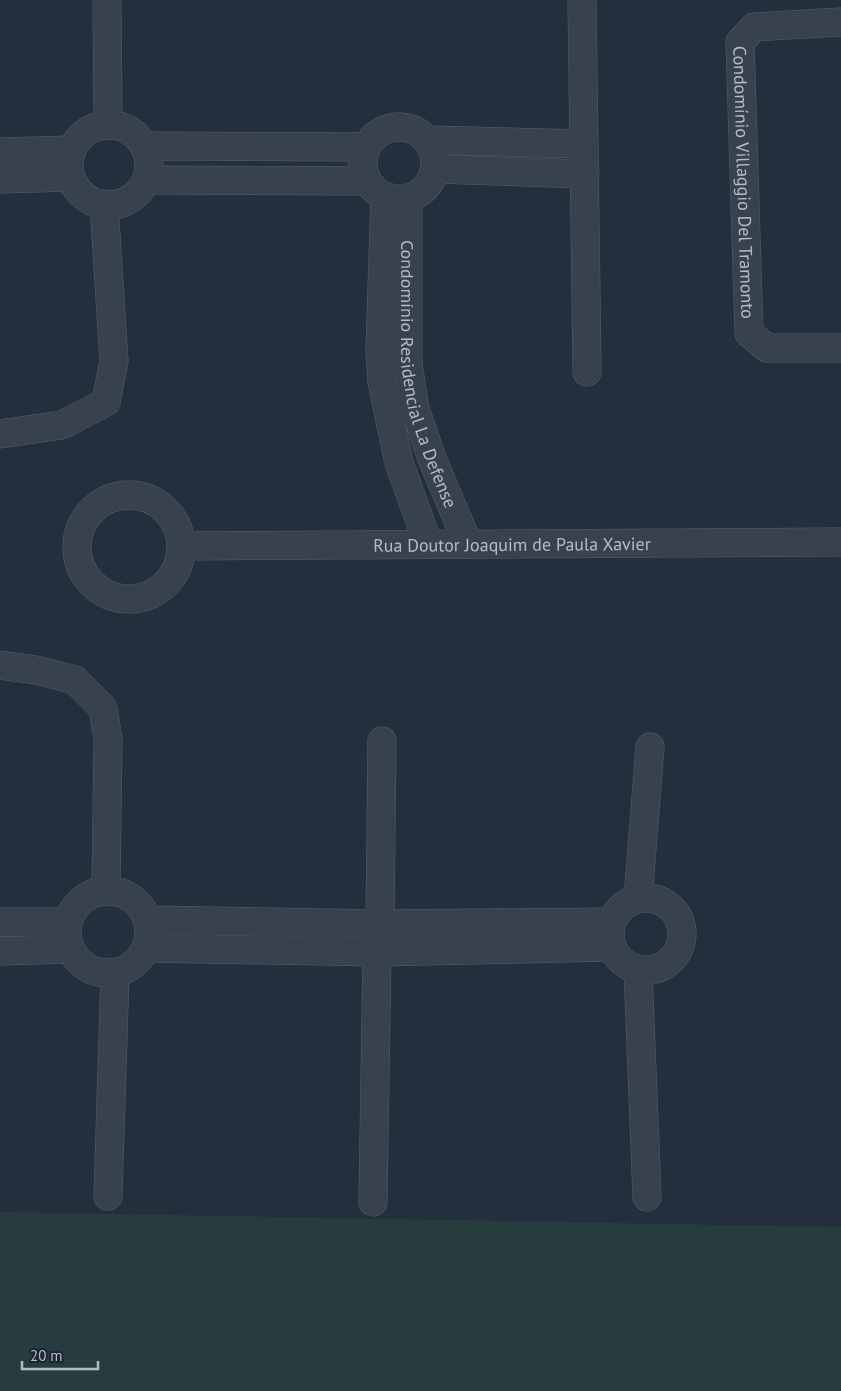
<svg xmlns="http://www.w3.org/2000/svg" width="841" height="1391" viewBox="0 0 841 1391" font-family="'PT Sans',sans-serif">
  <rect width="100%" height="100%" fill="#242f3e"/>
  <polygon fill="#263c3f" points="0,1212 841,1227 841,1391 0,1391"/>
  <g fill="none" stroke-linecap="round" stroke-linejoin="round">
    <defs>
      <g id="minor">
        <polyline points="107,0 108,125"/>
        <polyline points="582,0 587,372"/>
        <path id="s1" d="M841,22L754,27L740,42L749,333L767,348H841"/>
        <circle cx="109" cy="165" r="40"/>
        <circle cx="399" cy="163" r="36"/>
        <polyline points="427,140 584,144"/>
        <polyline points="145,146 366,147"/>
        <polyline points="0,152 71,150"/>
        <polyline points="436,169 585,174"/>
        <polyline points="0,179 71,177"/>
        <polyline points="146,180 367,181"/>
        <polyline points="385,196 380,350 382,382 399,463 428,543"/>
        <path id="s2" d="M408,198V364L415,409L433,461L468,544"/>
        <polyline points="0,434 62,425 106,402 114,361 104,204"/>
        <circle cx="129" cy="547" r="52"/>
        <path id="s3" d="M182,546L841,542"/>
        <polyline points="0,665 36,670 75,680 103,708 108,739 106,890"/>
        <circle cx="108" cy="932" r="41"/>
        <circle cx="646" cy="934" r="36"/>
        <polyline points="638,899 650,747"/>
        <polyline points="148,920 380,924 611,922"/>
        <polyline points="0,922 67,922"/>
        <polyline points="380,924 382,741"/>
        <polyline points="146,948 377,952 611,947"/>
        <polyline points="0,951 70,949"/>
        <polyline points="638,970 647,1197"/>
        <polyline points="108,1196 115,973"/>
        <polyline points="373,1202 377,952"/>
      </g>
    </defs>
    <use href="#minor" stroke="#565f6c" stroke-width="29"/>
    <use href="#minor" stroke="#38414e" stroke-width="28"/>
  </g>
  <g text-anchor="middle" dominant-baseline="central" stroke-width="4.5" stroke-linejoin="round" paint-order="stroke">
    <g font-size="18" fill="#b4bcc9" stroke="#1d2633">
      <text stroke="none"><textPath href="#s1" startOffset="248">Condomínio Villaggio Del Tramonto</textPath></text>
      <text stroke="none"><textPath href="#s2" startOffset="179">Condomínio Residencial La Defense</textPath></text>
      <text stroke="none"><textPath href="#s3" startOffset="330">Rua Doutor Joaquim de Paula Xavier</textPath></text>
    </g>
  </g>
  <path d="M22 1361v8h76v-8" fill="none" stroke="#b4bcc9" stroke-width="2.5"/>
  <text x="30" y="1361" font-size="15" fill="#b4bcc9" stroke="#1d2633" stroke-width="4" paint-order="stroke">20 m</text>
</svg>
